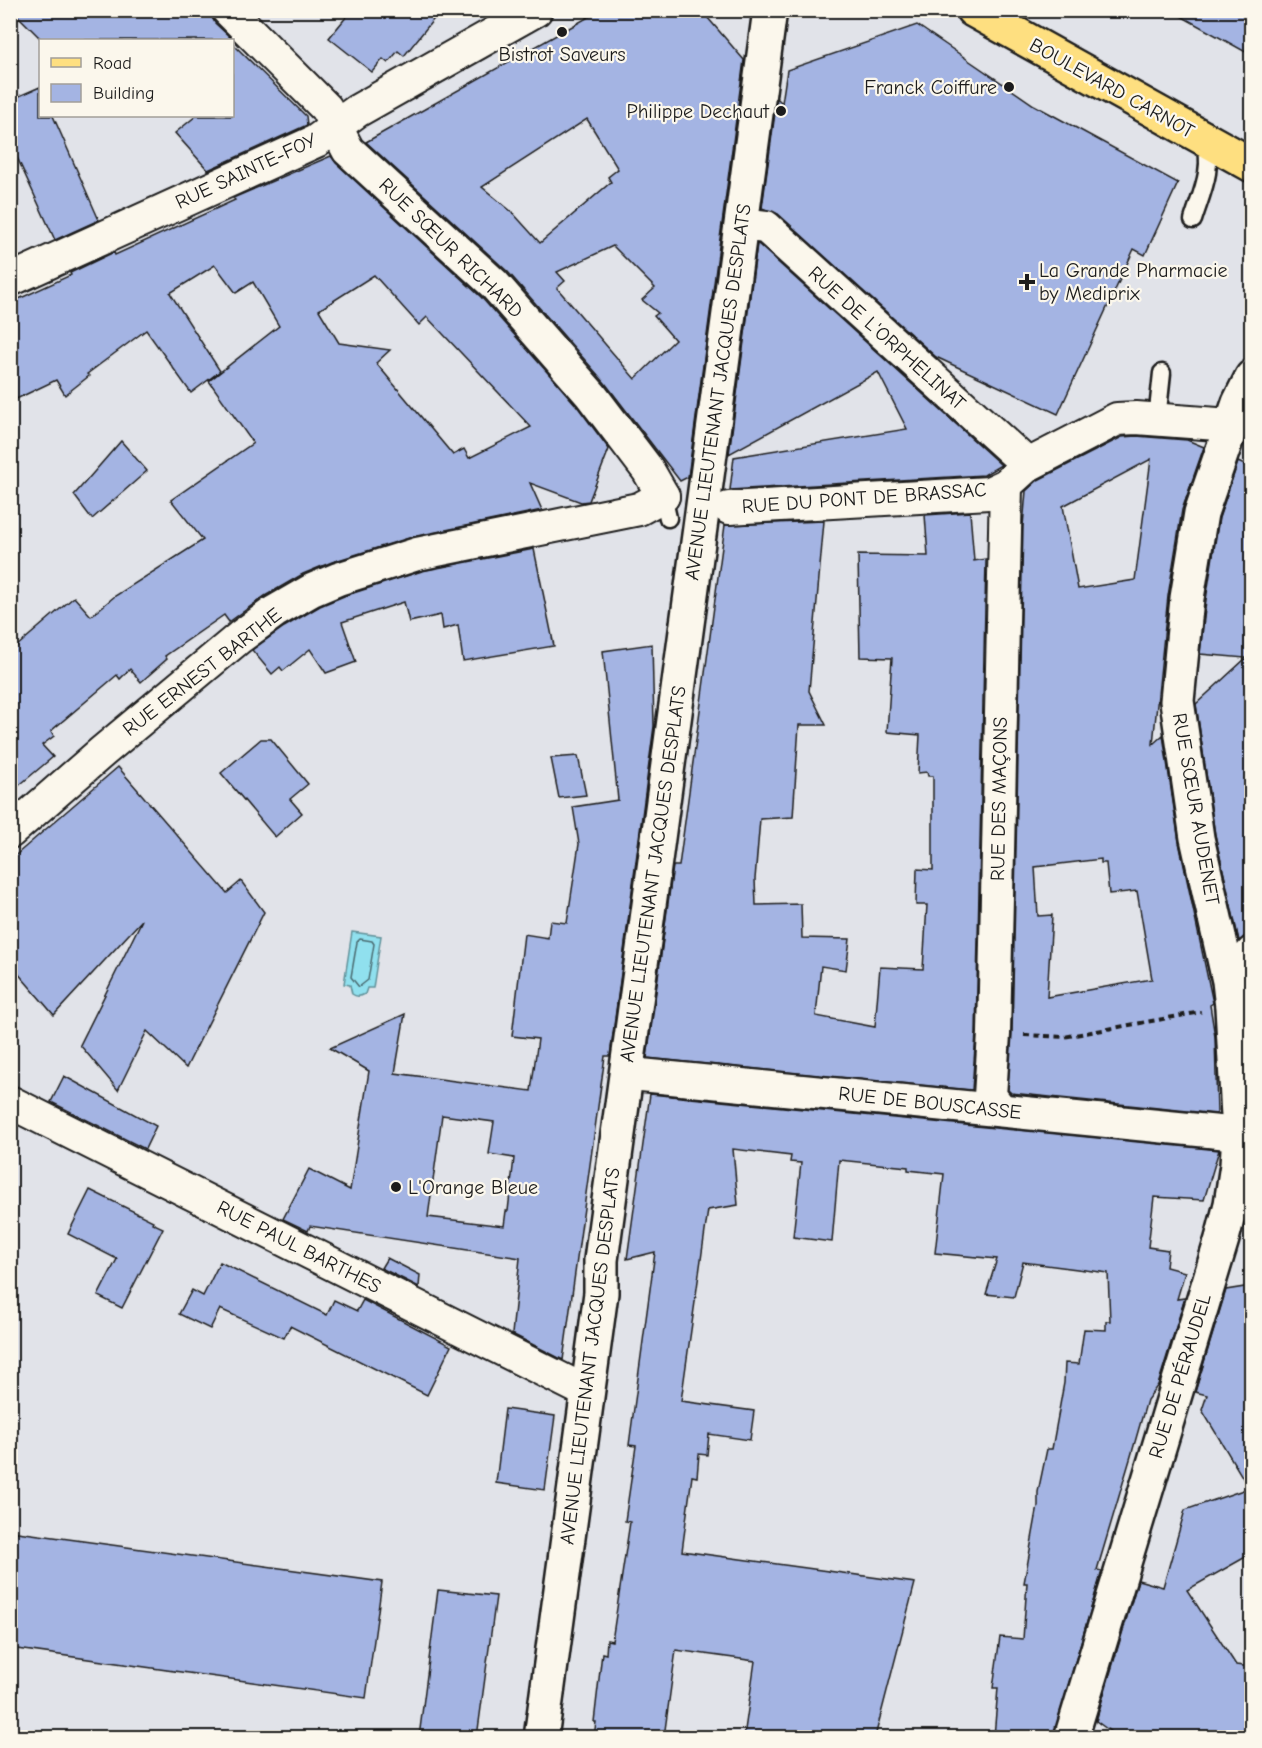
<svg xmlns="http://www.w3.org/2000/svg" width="1262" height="1748" viewBox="0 0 1262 1748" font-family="'Comic Neue',sans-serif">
  <rect width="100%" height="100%" fill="#e1e3e9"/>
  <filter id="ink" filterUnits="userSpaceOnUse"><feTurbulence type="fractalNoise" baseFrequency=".0167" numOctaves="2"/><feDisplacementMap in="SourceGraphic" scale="12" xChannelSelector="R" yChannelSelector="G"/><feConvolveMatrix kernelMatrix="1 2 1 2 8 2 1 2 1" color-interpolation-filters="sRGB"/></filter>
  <g filter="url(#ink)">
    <path fill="#90e0ee" stroke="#62929a" stroke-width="1.5" d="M352,932L381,936L373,988H367L365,994C360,997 356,997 352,994L350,985L344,984Z"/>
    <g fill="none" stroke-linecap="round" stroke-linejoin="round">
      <polygon stroke="#4a6a70" stroke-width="1.5" points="360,939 372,941 374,944 368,980 359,987 351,977 357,942"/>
    </g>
    <g fill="#a4b4e3" stroke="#1c1c1c" stroke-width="1.5" fill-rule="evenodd">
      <polygon points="12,10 208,10 215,23 233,40 42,40"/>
      <polygon points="352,10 441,10 404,56 398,51 388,63 383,59 372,72 329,38"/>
      <path d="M601,10H701L744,60L688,477L680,481L605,383L508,272L366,142ZM587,119L618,169L608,177L611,182L540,243L512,212L482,187ZM613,246L655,288L642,300L658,313L654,316L675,340L635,379L557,288L565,281L557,272Z"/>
      <polygon points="1170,10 1251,10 1251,55"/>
      <polygon points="917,25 1034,105 1178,183 1145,255 1134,249 1058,414 936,357 778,214 762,208 777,98 782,103 787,70"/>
      <polygon points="232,43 306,116 307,125 208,170 175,133 196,116 232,116"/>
      <polygon points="40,87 40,116 53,116 99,220 55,240 10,142 10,100"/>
      <path d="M331,156L336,163L481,297L577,406L609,449L589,501L581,502L530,483L542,510L412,537L332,562L303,574L265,596L229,622L224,615L165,656L167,659L141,682L130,669L120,679L117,675L51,731L54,736L42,745L53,757L10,793V652L74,597L91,616L115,596L203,540L171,500L253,443L209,381L279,326L253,282L236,293L215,265L170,293L220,371L191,393L146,330L87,374L89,376L65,395L56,380L10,402V303L71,275L70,273L114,252L115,255L235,200L233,198ZM374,275L419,325L427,317L531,427L469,458L464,449L453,455L376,363L390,350L339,343L319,310Z"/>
      <polygon points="757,244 758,244 1001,465 984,475 730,490 734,457 907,429 878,372 729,454"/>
      <path d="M1136,436L1187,440L1204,447L1182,510L1168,596L1153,744L1163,735L1179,842L1213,1003L1210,1005L1215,1037L1217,1114L1011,1093L1008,1090L1012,1034L1023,526L1026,491L1038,480L1122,437ZM1151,459L1135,580L1078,589L1063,506ZM1101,859V863H1106L1109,894L1137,891L1152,979L1047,997L1052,915L1038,916L1035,867Z"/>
      <polygon points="121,441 147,471 92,519 74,495"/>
      <polygon points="1238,462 1251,468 1251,936 1245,936 1239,941 1215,835 1196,704 1246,658 1200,654 1206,600 1219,518"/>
      <polygon points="970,512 974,561 986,559 976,1033 972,1090 647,1058 673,866 679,866 725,525 824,521 809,691 826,725 799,725 793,817 760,819 755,879 756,905 801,904 802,938 850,939 846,970 821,966 816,1016 875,1027 880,967 923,969 927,905 916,905 917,869 933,870 933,776 928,776 927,772 918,773 920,735 887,732 892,658 860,657 858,555 928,556 925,515"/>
      <polygon points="534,549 554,646 463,661 458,625 443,629 441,615 409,622 404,602 342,622 356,662 326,673 310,649 283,671 280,667 272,674 252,650 284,627 320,606 344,596 422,571"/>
      <path d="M652,644L654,726L610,1056H605L563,1360L512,1334L520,1258L310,1226L308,1231L283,1219L309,1169L350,1190L369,1071L330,1048L405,1014L395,1073L531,1091L538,1039L512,1036L524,934L548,938L550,921L567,923L579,844L573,807L618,800L603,651ZM442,1115L494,1122L489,1154L514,1158L508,1211H506L504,1226L428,1217Z"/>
      <polygon points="261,739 271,739 308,784 290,799 302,813 275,837 221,773"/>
      <polygon points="578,756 586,795 559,798 551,758"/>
      <polygon points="118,767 227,893 241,881 264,912 186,1068 147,1031 118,1090 80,1045 142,920 54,1015 10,964 10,860"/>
      <polygon points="64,1076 156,1126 145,1149 51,1102"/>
      <polygon points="650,1094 1219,1150 1204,1200 1154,1197 1148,1247 1168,1250 1166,1267 1185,1272 1177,1299 1185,1298 1158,1385 1147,1400 1131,1456 1097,1570 1102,1571 1053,1737 994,1737 998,1688 993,1688 1000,1637 1023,1639 1027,1583 1024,1583 1038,1506 1038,1492 1047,1449 1052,1449 1064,1383 1065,1363 1079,1364 1084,1329 1106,1330 1106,1321 1110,1321 1108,1273 1023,1262 1014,1297 986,1294 997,1259 935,1253 944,1174 908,1170 908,1167 839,1160 832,1242 793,1237 801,1163 790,1162 791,1156 733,1149 738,1205 708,1210 681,1401 754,1411 750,1440 709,1434 707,1455 699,1454 697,1477 692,1476 682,1551 915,1583 875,1737 744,1737 755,1661 676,1650 664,1737 594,1737 596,1722 594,1722 602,1653 606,1654 607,1640 612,1641 630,1522 625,1521 636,1446 629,1445 655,1252 627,1259"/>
      <polygon points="90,1190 153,1221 152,1223 163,1228 122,1308 98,1296 117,1259 68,1234"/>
      <polygon points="387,1258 420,1275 419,1287 381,1268"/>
      <polygon points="220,1262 327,1315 334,1300 357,1311 363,1300 451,1346 427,1395 290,1326 284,1338 220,1309 210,1329 179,1314 192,1290 203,1296"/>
      <polygon points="1251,1286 1251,1554 1187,1590 1236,1665 1251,1667 1251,1737 1118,1737 1096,1721 1138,1580 1163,1587 1185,1510 1249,1488 1202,1410 1207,1395 1195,1392 1226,1290"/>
      <polygon points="505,1409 555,1416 545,1490 496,1483"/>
      <polygon points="10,1531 382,1582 366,1698 10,1648"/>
      <polygon points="438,1590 496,1596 477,1737 419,1737"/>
    </g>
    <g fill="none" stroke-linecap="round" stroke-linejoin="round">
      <defs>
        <g id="lane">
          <path d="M1193,220C1201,194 1215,167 1204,139"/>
          <polyline points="1157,420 1162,373"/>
          <polyline points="663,496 668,518"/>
        </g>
        <g id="street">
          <polyline points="228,10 326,108 348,150 494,284 591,395 648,470 663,496"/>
          <polyline points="741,224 766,227 1028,465"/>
          <polyline points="10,280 316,141 357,111 536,10"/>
          <polyline points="729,508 989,493 1006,485 1028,465 1117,419 1136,418 1231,425"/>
          <polyline points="10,832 102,752 240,637 274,612 312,590 338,579 417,554 639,509 663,496"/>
          <polyline points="1229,981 1252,953"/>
          <polyline points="628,1061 633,1070 641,1075 1239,1134"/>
          <polyline points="10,1102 577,1387 588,1390"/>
          <polyline points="1001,1110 990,1096 994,1034 1006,485"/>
        </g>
        <g id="secondary">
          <polyline points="541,1738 601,1293 601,1260 770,10"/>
          <polyline points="1071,1738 1222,1239 1231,1204 1237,1165 1239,1134 1232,1007 1229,981 1197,838 1177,701 1187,598 1201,513 1239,403 1252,377"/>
        </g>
        <polyline id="primary" points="973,10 1252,165"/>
      </defs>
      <use href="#lane" stroke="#1c1c1c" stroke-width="21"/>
      <use href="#street" stroke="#1c1c1c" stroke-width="36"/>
      <use href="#secondary" stroke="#1c1c1c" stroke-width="38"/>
      <use href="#primary" stroke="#1c1c1c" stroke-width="38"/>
      <polyline stroke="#1c1c1c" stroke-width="4" stroke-dasharray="6 4.5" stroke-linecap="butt" points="1024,1035 1064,1037 1201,1012"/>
      <use href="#lane" stroke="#fbf7ec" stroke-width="16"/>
      <use href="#street" stroke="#fbf7ec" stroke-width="32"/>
      <use href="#secondary" stroke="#fbf7ec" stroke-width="33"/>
      <use href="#primary" stroke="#fedf80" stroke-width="33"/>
    </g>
  </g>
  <g fill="#1c1c1c" stroke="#fbf7ec" stroke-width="2">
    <circle cx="562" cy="32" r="6"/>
    <circle cx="1009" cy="87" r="6"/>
    <circle cx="781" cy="111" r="6"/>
    <path d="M1024 273h6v6h6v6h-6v6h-6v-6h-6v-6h6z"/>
    <circle cx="396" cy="1187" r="6"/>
  </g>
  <g text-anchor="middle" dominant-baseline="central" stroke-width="4.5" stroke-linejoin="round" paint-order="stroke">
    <g font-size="20" fill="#1c1c1c" stroke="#fbf7ec" text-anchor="end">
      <text x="562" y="54" text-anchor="middle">Bistrot Saveurs</text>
      <text x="997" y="87">Franck Coiffure</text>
      <text x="769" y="111">Philippe Dechaut</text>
      <text x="1039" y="270" text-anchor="start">La Grande Pharmacie<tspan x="1039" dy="23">by Mediprix</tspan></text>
      <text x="408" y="1187" text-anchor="start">L'Orange Bleue</text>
    </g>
    <g font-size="20" fill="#1c1c1c" stroke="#fbf7ec">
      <text transform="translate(1112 88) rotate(29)">BOULEVARD CARNOT</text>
      <text transform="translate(246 171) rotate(-25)">RUE SAINTE-FOY</text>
      <text transform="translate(451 248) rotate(44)">RUE SŒUR RICHARD</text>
      <text transform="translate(887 338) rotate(42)">RUE DE L'ORPHELINAT</text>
      <text transform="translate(718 392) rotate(-82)">AVENUE LIEUTENANT JACQUES DESPLATS</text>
      <text transform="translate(864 498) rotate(-4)">RUE DU PONT DE BRASSAC</text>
      <text transform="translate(202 672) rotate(-38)">RUE ERNEST BARTHE</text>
      <text transform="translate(999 799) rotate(-89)">RUE DES MAÇONS</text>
      <text transform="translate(1196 809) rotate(80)">RUE SŒUR AUDENET</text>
      <text transform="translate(653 874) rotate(-82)">AVENUE LIEUTENANT JACQUES DESPLATS</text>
      <text transform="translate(930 1103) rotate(6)">RUE DE BOUSCASSE</text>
      <text transform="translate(299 1247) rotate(27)">RUE PAUL BARTHES</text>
      <text transform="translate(590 1356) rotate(-83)">AVENUE LIEUTENANT JACQUES DESPLATS</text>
      <text transform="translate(1180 1376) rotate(-73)">RUE DE PÉRAUDEL</text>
    </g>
  </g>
  <rect width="1262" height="1748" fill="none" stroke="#fbf7ec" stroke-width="36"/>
  <rect x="18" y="18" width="1226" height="1712" fill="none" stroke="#1c1c1c" stroke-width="2" filter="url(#ink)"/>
  <rect x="39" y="39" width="195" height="78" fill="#fbf7ec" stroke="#a29f99" stroke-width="1.5"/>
  <rect x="51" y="58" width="30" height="9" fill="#fedf80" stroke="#a29f99" stroke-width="1.5"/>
  <text x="93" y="69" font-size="18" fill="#1c1c1c">Road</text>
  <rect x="51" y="84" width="30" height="18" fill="#a4b4e3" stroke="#a29f99" stroke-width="1.5"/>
  <text x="93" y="99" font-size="18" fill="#1c1c1c">Building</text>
</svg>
